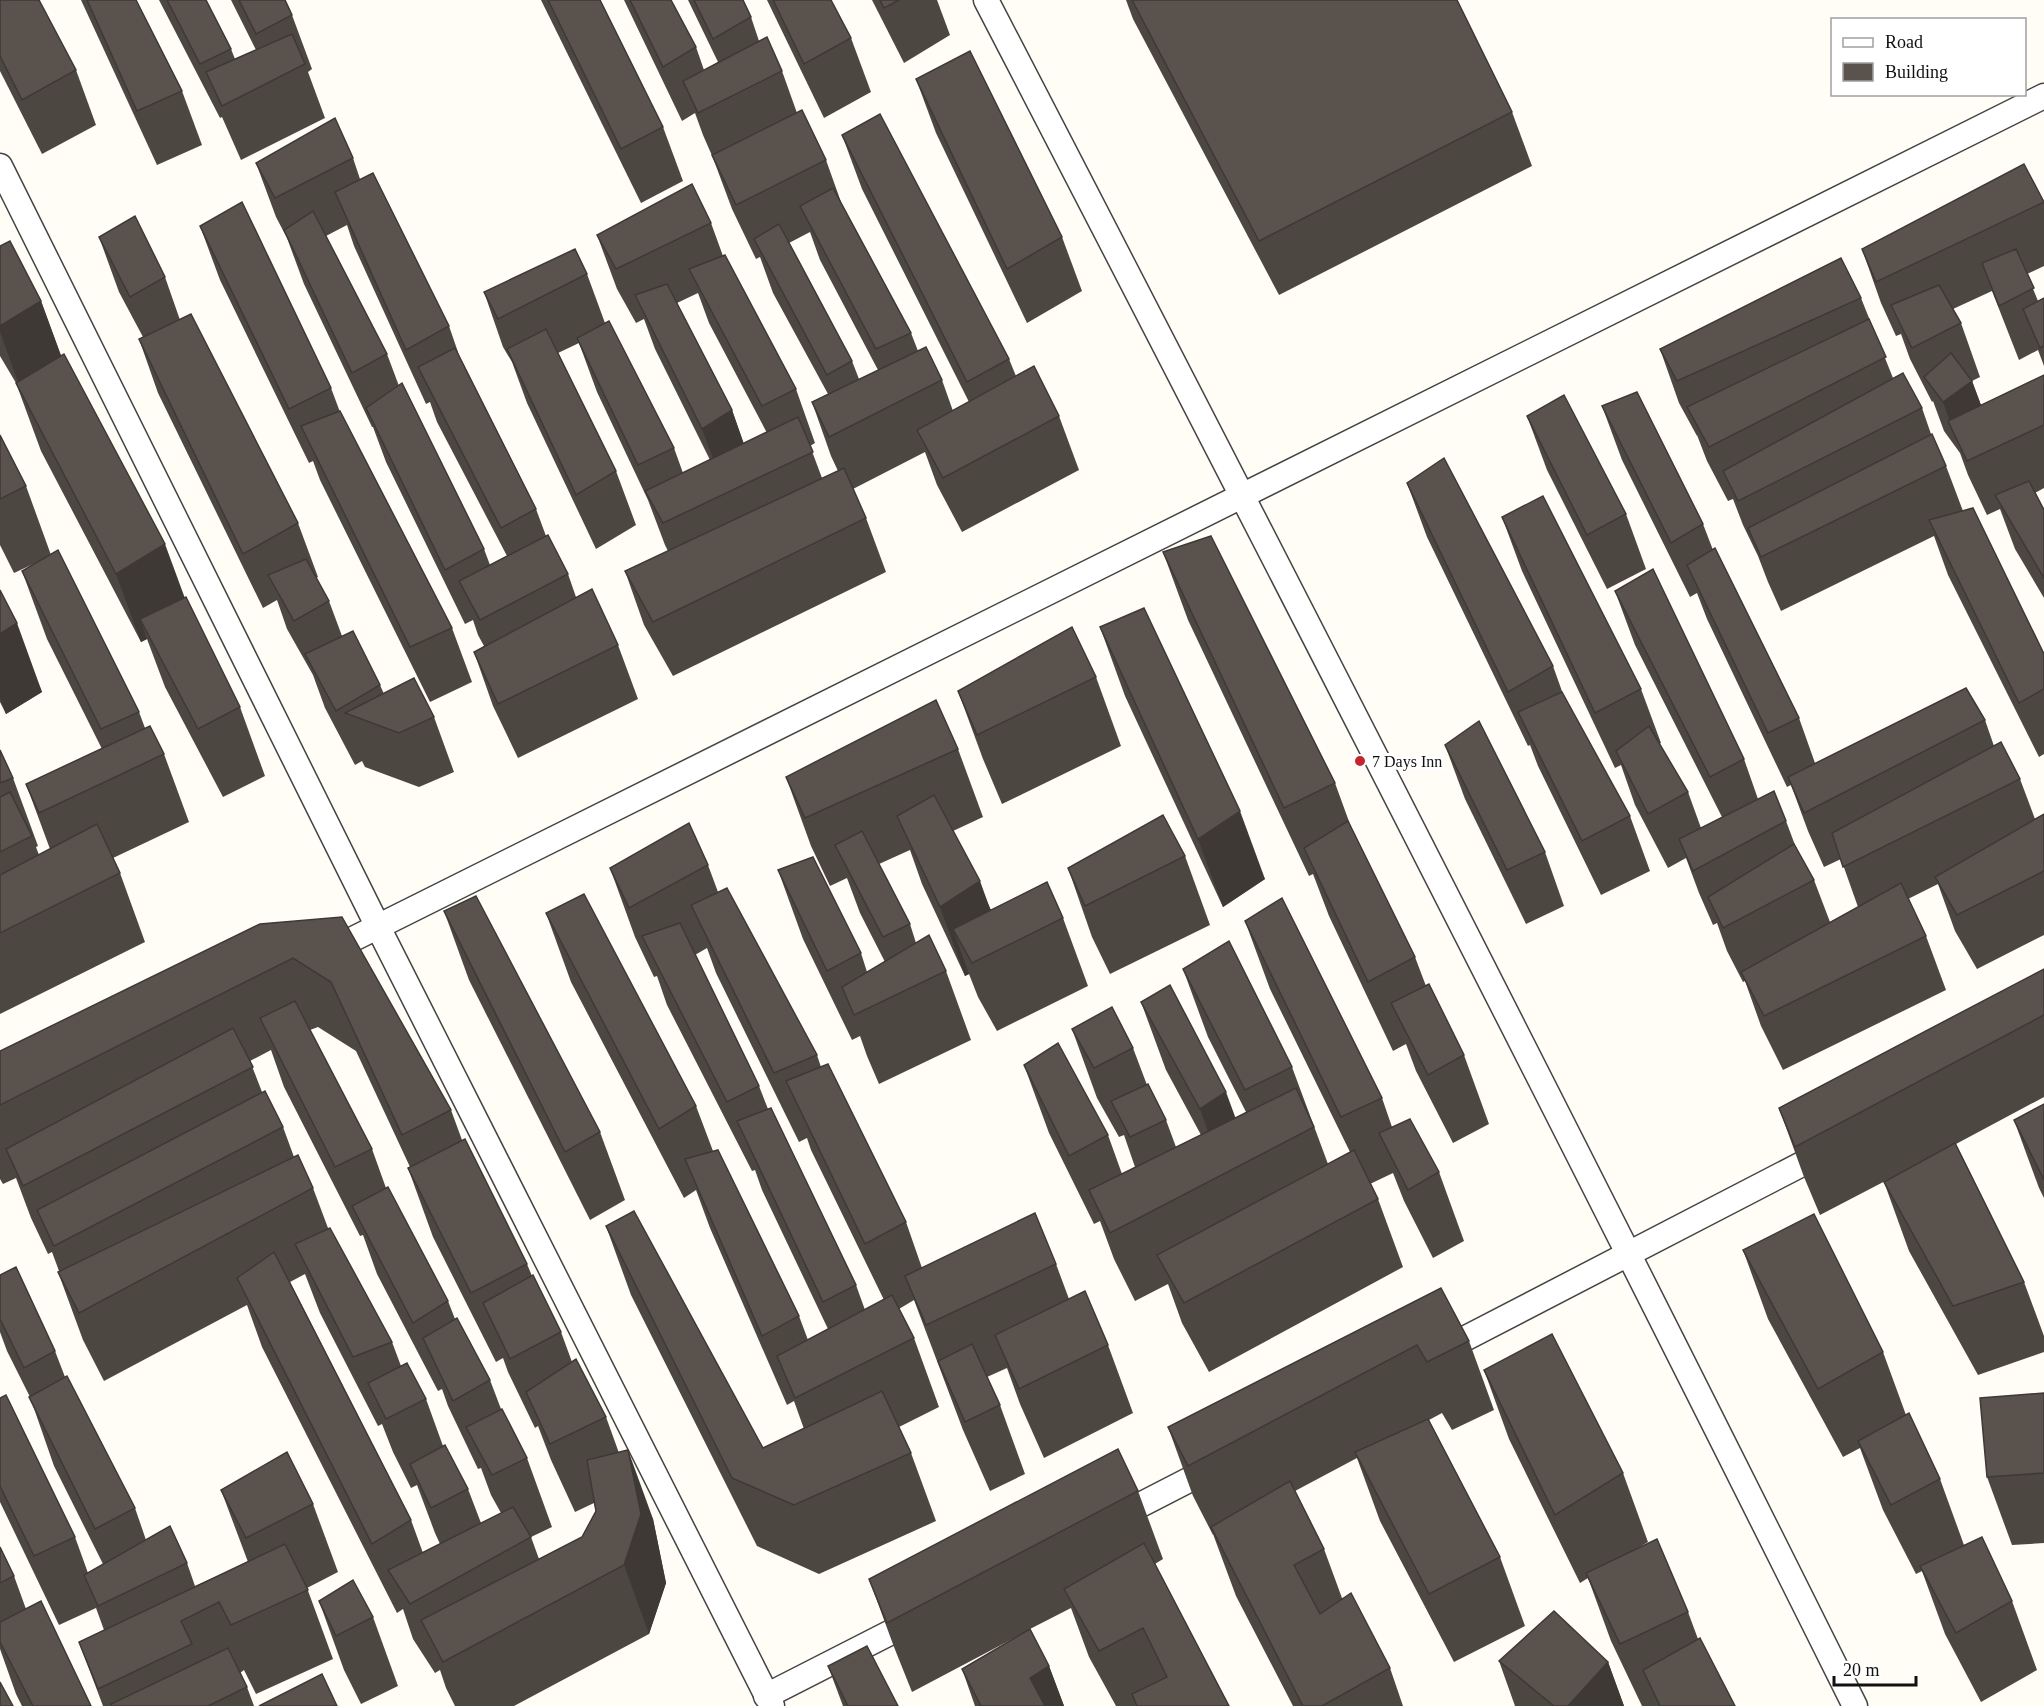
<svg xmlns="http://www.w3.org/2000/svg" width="2044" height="1706" viewBox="0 0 2044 1706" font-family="Georgia,serif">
  <rect width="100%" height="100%" fill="#fffdf5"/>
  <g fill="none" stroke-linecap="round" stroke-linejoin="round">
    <defs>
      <g id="minor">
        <path d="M986,0C1280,567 1571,1135 1855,1706"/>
        <polyline points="0,166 378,927 772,1706"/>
        <polyline points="325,953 2044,96"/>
        <polyline points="1439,1352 1829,1150"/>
        <polyline points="1113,1519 1216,1466"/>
        <polyline points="766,1696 917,1619"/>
      </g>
    </defs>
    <use href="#minor" stroke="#444" stroke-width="27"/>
    <use href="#minor" stroke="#fff" stroke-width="24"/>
  </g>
  <g fill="#4d4742" fill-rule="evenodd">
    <polygon points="0,0 76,70 96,125 42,154 0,71"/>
    <polygon points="81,0 136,0 182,91 202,145 157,165"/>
    <polygon points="159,0 206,0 231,49 235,59 256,50 231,0 285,0 292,15 312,69 308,72 325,118 241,160 222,117 220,118"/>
    <polygon points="541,0 600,0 663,127 683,181 641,203"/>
    <path d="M624,0H671L696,47L704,70L718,62L688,0H743L751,17L759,41L782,71L797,113L826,160L841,202L911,333L918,351L942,380L953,411L969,402L862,189L842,135L1009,359L1016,376L1059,416L1079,470L962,532L937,485L925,452L853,489L866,518L886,572L673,676L644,625L625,571L668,551L665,545L648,500L597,392L579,343L558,353L616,471L636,525L596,549L527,403L512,362L503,347L484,292L587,274L605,323L674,448L683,473L710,460L655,349L644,319L636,323L617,289L597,235L711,223L723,256L796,389L815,443L810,446L822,478L838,471L831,456L812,402L828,394L773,293L760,257L756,259L732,209L713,158L703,135L695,113L682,121ZM810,232L820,260L878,370L859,379L852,361L789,243ZM698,293L709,323L767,433L744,444L732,410L677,303Z"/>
    <polygon points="767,0 831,0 851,38 871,92 824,118"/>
    <polygon points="872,0 937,0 950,35 904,63"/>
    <polygon points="1126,0 1457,0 1512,112 1532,166 1279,295 1133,19"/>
    <polygon points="916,79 1062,237 1082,291 1027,323 936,133"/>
    <path d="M353,158L360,179L449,326L459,355L536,509L546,536L568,574L576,597L618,645L638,699L518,758L493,706L474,652L484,646L478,635L473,620L465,624L386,462L373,427H372L304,284L287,238L276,217L256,163ZM347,225L354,246L426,404L430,402L437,422L507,556L490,565L484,549L399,386L387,354L326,236Z"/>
    <polygon points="2044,202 2044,266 2027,274 2038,301 2044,298 2044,366 2038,350 2019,360 1992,291 1953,309 1961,323 1980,377 1972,381 1981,405 2044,375 2044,488 2035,493 2044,510 2044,598 2015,549 2000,509 1987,515 1968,475 1960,453 1944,431 1933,401 1932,402 1910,359 1901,334 1896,336 1881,303 1862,249"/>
    <polygon points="200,226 331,388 340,412 452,628 472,682 430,702 320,480 313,461 309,463 220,280"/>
    <polygon points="99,237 165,277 180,320 298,523 318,577 316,578 329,601 342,636 380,685 384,694 434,717 454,772 419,787 365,767 362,761 355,765 325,708 313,675 287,629 277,600 263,608 158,393 139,339 143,337 119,292"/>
    <polygon points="0,246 41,301 61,356 240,707 265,776 223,797 165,687 147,639 141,642 41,451 16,383 0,356"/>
    <polygon points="1861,298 1893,378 1922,408 1931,434 1946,466 1963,511 2044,654 2044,754 2039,757 1948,575 1934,536 1781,611 1768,582 1758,556 1743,525 1733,499 1728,501 1707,461 1697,435 1697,436 1679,403 1660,349"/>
    <polygon points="1602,406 1703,524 1713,550 1799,718 1815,763 1985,720 1994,746 2020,779 2035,819 2044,814 2044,935 1977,969 1955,931 1938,884 1908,899 1926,936 1946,990 1783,1070 1761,1026 1745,981 1743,982 1727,951 1717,923 1713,925 1699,893 1686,858 1668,868 1635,805 1621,765 1615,768 1522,571 1502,517 1641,689 1661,743 1659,744 1688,792 1701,828 1722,817 1635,645 1615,591 1744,759 1758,799 1786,821 1795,845 1814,880 1830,922 1858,907 1841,859 1824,867 1808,831 1791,785 1787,787 1707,619 1697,593 1690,597 1622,460"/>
    <polygon points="1527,416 1626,514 1646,569 1607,589 1547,470"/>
    <polygon points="0,435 26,486 51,555 139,712 145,728 164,754 189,822 113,858 120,873 145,942 0,1014 0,750 13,778 38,846 36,847 39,855 50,849 26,784 102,749 47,639 22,571 44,559 14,573 0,545"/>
    <polygon points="1407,483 1553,666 1563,694 1630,816 1650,871 1601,895 1538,766 1530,745 1528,746 1427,537"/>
    <polygon points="1163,552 1335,783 1351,827 1415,957 1426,986 1464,1055 1489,1124 1453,1143 1416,1071 1406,1044 1393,1051 1329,916 1313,874 1309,876 1188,620"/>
    <polygon points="0,590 42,692 6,714 0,702"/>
    <polygon points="1100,627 1265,879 1223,907 1125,696"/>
    <polygon points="1096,677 1121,746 1002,804 983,759 958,691"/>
    <polygon points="1445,745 1545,852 1564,906 1526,924 1465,799"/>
    <polygon points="958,749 983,817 953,831 991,910 1063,918 1088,986 997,1031 978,997 969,974 965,976 922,884 910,850 879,864 910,924 916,943 946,971 971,1040 879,1084 867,1056 860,1036 852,1040 803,939 778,870 861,953 867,972 885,962 860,913 847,878 830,886 811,846 786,777"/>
    <polygon points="1185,856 1210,925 1110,974 1092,937 1068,868"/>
    <path d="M708,865L718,892L817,1055L821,1067L906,1222L922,1268L1056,1264L1069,1299L1108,1345L1133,1413L1044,1458L1020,1404L1007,1368L987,1377L1000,1405L1025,1474L990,1491L963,1430L914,1300L899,1309L914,1338L939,1407L899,1427L911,1453L936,1521L819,1574L757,1546L631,1295L606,1226L763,1448L804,1429L794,1401L787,1405L710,1228L696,1190L684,1198L571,982L546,913L696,1106L713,1151L799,1316L808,1340L828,1329L762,1190L755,1170L752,1171L667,1005L657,976L654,977L635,937L610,868ZM707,948L716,973L799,1142L807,1138L811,1150L884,1300L865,1310L856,1285L768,1109L759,1086L695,955Z"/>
    <polygon points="444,911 600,1132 625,1200 590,1220 469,980"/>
    <path d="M342,917L451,1110L462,1140L527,1264L532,1276L561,1332L572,1362L606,1417L619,1453L653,1519L666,1583L649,1634L514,1706H455L446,1688L440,1670L435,1673L413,1639L403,1609L397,1613L262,1347L247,1305L104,1381L83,1340L58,1272L59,1271L52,1252L48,1254L31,1218L16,1178L3,1184L0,1179V1051ZM318,1027L356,1051L410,1167L408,1168L433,1237L496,1362L503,1358L508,1372L535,1428L538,1426L551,1460L575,1512L594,1503L596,1511L582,1537L539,1559L531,1537L552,1527L527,1458L501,1409L490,1380L455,1319L448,1301L386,1188L372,1149L310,1030ZM271,1050L284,1087L360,1236L363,1235L377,1274L438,1391L442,1389L448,1406L478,1469L481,1468L491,1495L501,1513L481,1523L468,1489L443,1446L426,1399L401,1366L392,1342L328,1228L313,1188L294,1157L283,1127L262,1092L250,1061ZM305,1274L320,1313L378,1426L382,1424L393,1452L411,1488L417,1485L435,1533L440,1544L423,1553L411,1520L290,1282Z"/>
    <polygon points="1245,921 1382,1098 1392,1127 1439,1172 1464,1241 1433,1258 1404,1201 1393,1173 1370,1184 1378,1199 1403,1267 1209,1372 1182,1323 1168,1284 1135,1301 1114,1259 1100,1221 1094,1224 1049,1133 1024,1065 1108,1135 1122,1174 1135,1167 1124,1135 1119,1137 1097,1098 1072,1029 1133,1048 1147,1085 1166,1120 1176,1147 1201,1135 1166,1070 1141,1002 1235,1118 1246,1112 1208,1037 1183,969 1292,1067 1328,1164 1350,1152 1270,989"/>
    <polygon points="2044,969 2044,1097 1956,1144 2024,1282 2044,1336 2044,1352 1978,1375 1909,1251 1884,1182 1914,1166 1820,1215 1804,1177 1779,1108"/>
    <polygon points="2044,1104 2044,1198 2039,1188 2014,1120"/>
    <polygon points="1743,1250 1883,1352 1906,1415 1940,1479 1964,1545 2012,1601 2037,1670 1981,1702 1945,1634 1922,1571 1916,1574 1883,1510 1860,1448 1843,1457 1768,1319"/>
    <polygon points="0,1275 55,1351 65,1377 135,1508 146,1540 187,1563 195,1586 248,1562 221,1490 313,1504 338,1572 307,1588 333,1659 256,1694 244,1670 240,1673 247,1687 254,1706 103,1706 79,1642 104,1630 96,1608 59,1625 0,1502 0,1398 75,1537 88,1573 103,1564 54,1466 30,1397 7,1351 0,1332"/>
    <polygon points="1441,1288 1469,1341 1494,1410 1452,1430 1442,1413 1429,1420 1500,1557 1525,1626 1454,1662 1380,1521 1357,1458 1295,1491 1324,1549 1342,1598 1390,1668 1403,1706 1293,1706 1236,1596 1213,1534 1213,1535 1193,1496 1168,1427"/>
    <polygon points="1484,1370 1623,1473 1648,1542 1636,1549 1688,1612 1698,1639 1735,1706 1642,1706 1611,1641 1588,1578 1580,1583 1509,1439"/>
    <polygon points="2044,1393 2044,1543 2012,1545 1987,1477"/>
    <polygon points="1138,1491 1163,1559 1155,1564 1229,1706 1116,1706 1089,1657 1071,1608 1030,1629 1049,1666 1064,1706 975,1706 962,1669 1020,1635 912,1692 894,1647 869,1579"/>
    <polygon points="0,1547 14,1576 26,1609 91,1706 22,1706 16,1694 0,1649"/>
    <polygon points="319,1601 373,1617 398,1686 361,1704 344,1670"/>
    <polygon points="1499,1661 1608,1662 1624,1706 1515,1706"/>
    <polygon points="828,1666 898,1706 843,1706"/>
  </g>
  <g fill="#3f3936">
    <polygon points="41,301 66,369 23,396 0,332 0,326"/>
    <polygon points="1972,381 1992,435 1954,433 1943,402"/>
    <polygon points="732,410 751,465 722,483 702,429"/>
    <polygon points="165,544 190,612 140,619 147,639 141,642 116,574"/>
    <polygon points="17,623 42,692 6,714 0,698 0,634"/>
    <polygon points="1240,811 1265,879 1223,907 1198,839"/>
    <polygon points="980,881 1004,947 953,929 969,974 965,976 940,907"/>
    <polygon points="1226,1092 1251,1160 1223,1174 1200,1109"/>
    <polygon points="628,1450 653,1519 666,1583 649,1634 624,1565"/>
    <polygon points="1608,1662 1624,1706 1568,1706"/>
    <polygon points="1049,1666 1064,1706 1040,1706 1030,1678"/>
  </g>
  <g fill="#5a524d" stroke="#3f3936" stroke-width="1.5">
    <polygon points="0,0 39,0 76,70 22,100 0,56"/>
    <polygon points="87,0 136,0 182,91 137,111"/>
    <polygon points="167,0 206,0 231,49 200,64"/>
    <polygon points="239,0 285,0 292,15 256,34"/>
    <polygon points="548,0 600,0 663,127 621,149"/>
    <polygon points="630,0 671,0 696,47 663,67"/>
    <polygon points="694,0 743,0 751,17 713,39"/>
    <polygon points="773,0 831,0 851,38 804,64"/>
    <polygon points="880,0 899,0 884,8"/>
    <polygon points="1132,0 1457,0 1512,112 1259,241"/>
    <polygon points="292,34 305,64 222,106 206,72"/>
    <polygon points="767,37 782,71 698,113 683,81"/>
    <polygon points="970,51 1062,237 1007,269 916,79"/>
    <polygon points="802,110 826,160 736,205 712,155"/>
    <polygon points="880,114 1009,359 967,382 842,135"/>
    <polygon points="335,118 353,158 275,198 256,163"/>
    <polygon points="2024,164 2044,202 1876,282 1862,249"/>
    <polygon points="373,173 449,326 406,350 335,192"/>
    <polygon points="692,184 711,223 616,269 597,235"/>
    <polygon points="833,188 911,333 876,349 800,206"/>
    <polygon points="242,202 331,388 289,409 200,226"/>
    <polygon points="313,211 387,354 352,373 284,230"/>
    <polygon points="135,216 165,277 130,297 99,237"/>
    <polygon points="779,224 852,361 827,375 754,239"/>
    <polygon points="10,241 41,301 0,326 0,246"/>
    <polygon points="575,249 587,274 498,319 484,292"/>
    <polygon points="2016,249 2034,288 1999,306 1982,263"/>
    <polygon points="725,255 796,389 762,406 689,269"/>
    <polygon points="1841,258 1861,298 1677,381 1660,349"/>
    <polygon points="667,284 732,410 702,429 635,295"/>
    <polygon points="1939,285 1961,323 1912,348 1891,305"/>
    <polygon points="2044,298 2044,345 2040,348 2023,309"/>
    <polygon points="191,314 298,523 243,554 139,339"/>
    <polygon points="1869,319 1886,357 1709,447 1687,407"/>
    <polygon points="609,321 674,448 638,465 577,338"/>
    <polygon points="546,329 616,471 576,495 507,349"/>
    <polygon points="926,347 942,380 829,437 812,402"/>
    <polygon points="455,348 536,509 501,528 418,367"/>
    <polygon points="1951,353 1972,381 1943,402 1924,377"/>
    <polygon points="64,354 165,544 116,574 16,383"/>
    <polygon points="1034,366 1059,416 943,478 917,430"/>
    <polygon points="1903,373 1922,408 1738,501 1723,471"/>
    <polygon points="2044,375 2044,425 1967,461 1948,421"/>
    <polygon points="402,383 484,549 445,570 366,408"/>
    <polygon points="1637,392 1703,524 1671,543 1602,406"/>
    <polygon points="1564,395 1626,514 1587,535 1527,416"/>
    <polygon points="340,411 452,628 410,647 301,426"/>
    <polygon points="798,417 813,452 663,523 645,491"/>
    <polygon points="1932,434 1946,466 1761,557 1748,528"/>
    <polygon points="0,435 26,486 0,499"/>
    <polygon points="1444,458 1553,666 1508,692 1407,483"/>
    <polygon points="844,468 866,518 653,622 625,571"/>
    <polygon points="2029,481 2044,510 2044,578 1995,495"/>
    <polygon points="1543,496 1641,689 1595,713 1502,517"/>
    <polygon points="1973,508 2044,654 2044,689 2019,703 1929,520"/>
    <polygon points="548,535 568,574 480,620 459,581"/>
    <polygon points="1211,536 1335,783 1284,808 1163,552"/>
    <polygon points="1715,548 1799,718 1768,733 1687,565"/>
    <polygon points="58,550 139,712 101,729 22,571"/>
    <polygon points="306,559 329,601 294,621 268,575"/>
    <polygon points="1653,569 1744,759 1710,777 1615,591"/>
    <polygon points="592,589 618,645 498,704 474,652"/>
    <polygon points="0,590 17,623 0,634"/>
    <polygon points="186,597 240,707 198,729 140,619"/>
    <polygon points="1144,608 1240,811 1198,839 1100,627"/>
    <polygon points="1072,627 1096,677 977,735 958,691"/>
    <polygon points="353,631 380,685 336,711 305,654"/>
    <polygon points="414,678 434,717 399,733 345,713"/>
    <polygon points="1966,688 1985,720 1804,813 1788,777"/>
    <polygon points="1562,692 1630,816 1582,841 1518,712"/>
    <polygon points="936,700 958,749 805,818 786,777"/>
    <polygon points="1479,721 1545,852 1507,870 1445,745"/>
    <polygon points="150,726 164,754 39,813 26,784"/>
    <polygon points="1649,726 1688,792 1648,814 1616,751"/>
    <polygon points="2001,742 2020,779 1843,867 1832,833"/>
    <polygon points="0,750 13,778 0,783"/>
    <polygon points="1774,791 1786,821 1693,871 1679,839"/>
    <polygon points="10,792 32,836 0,852 0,797"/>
    <polygon points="934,795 980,881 940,907 897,816"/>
    <polygon points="2044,814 2044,871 1957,915 1935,877"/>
    <polygon points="1163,815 1185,856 1085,906 1068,868"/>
    <polygon points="1348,821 1415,957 1368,982 1304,848"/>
    <polygon points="689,823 708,865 629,908 610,868"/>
    <polygon points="97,824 120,873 0,933 0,875"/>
    <polygon points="862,831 910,924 883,937 835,845"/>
    <polygon points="1794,844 1814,880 1723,928 1708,897"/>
    <polygon points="813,857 861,953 827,971 778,870"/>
    <polygon points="1047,882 1063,918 972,963 953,929"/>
    <polygon points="1901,883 1926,936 1764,1016 1741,972"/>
    <polygon points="727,888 817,1055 774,1073 691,905"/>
    <polygon points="584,894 696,1106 659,1129 546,913"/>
    <polygon points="476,896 600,1132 565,1152 444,911"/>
    <polygon points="1282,898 1382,1098 1341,1117 1245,921"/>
    <polygon points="342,917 451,1110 402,1135 331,982 293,958 0,1105 0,1051 260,924"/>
    <polygon points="680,923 759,1086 727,1102 642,936"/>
    <polygon points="929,935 946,971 854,1015 842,987"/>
    <polygon points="1229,941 1292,1067 1245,1090 1183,969"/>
    <polygon points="2044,969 2044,1015 1795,1147 1779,1108"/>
    <polygon points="1429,984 1464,1055 1428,1075 1391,1003"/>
    <polygon points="1170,985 1226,1092 1200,1109 1141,1002"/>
    <polygon points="295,1001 372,1149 335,1167 260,1018"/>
    <polygon points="1112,1007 1133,1048 1094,1068 1072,1029"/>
    <polygon points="233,1028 253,1067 23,1186 6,1149"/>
    <polygon points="1058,1043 1108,1135 1069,1156 1024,1065"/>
    <polygon points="828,1064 906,1222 865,1244 786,1081"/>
    <polygon points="1148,1084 1166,1120 1130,1137 1111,1101"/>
    <polygon points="1296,1088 1314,1127 1110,1233 1089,1190"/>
    <polygon points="265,1091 283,1127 54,1246 37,1210"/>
    <polygon points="2044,1104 2044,1180 2014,1120"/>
    <polygon points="771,1108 856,1285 823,1302 737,1121"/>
    <polygon points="1410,1119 1439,1172 1408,1190 1379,1133"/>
    <polygon points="465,1139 527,1264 471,1293 408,1168"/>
    <polygon points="1955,1143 2024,1282 1953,1306 1884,1182"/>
    <polygon points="718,1150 799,1316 762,1336 685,1159"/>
    <polygon points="1354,1150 1378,1199 1184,1303 1157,1255"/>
    <polygon points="298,1155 313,1188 79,1313 58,1272"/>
    <polygon points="388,1187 448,1301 413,1323 352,1206"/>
    <polygon points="634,1211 763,1448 882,1391 911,1453 794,1505 732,1478 606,1226"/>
    <polygon points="1035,1213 1056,1264 926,1325 905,1276"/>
    <polygon points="1814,1214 1883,1352 1818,1389 1743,1250"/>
    <polygon points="330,1228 392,1342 353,1357 295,1244"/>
    <polygon points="274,1252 411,1520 372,1544 237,1278"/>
    <polygon points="16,1267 55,1351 24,1368 0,1319 0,1275"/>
    <polygon points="533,1275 561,1332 510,1359 483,1303"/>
    <polygon points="1441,1288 1469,1341 1427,1362 1417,1345 1188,1466 1168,1427"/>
    <polygon points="1085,1291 1108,1345 1019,1389 995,1335"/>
    <polygon points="892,1295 914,1338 795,1398 777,1356"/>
    <polygon points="457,1318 490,1380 453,1401 423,1338"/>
    <polygon points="1552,1334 1623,1473 1555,1515 1484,1370"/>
    <polygon points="972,1344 1000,1405 965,1422 938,1361"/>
    <polygon points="576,1359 606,1417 550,1444 526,1392"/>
    <polygon points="407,1363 426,1399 386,1419 368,1383"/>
    <polygon points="67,1376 135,1508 95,1529 29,1397"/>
    <polygon points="2044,1393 2044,1473 1987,1477 1980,1398"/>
    <polygon points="6,1395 75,1537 34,1556 0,1486 0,1398"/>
    <polygon points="502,1409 527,1458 492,1475 466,1427"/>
    <polygon points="1909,1413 1940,1479 1891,1505 1858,1441"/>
    <polygon points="1428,1419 1500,1557 1429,1594 1355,1452"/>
    <polygon points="445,1445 468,1489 431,1508 410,1464"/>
    <polygon points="1118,1449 1138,1491 887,1623 869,1579"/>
    <polygon points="628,1450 641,1514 624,1565 443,1662 421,1620 582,1537 596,1511 587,1460"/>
    <polygon points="287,1452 313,1504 246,1538 221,1490"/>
    <polygon points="1290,1481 1324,1549 1294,1565 1320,1614 1351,1593 1390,1668 1322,1706 1303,1706 1211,1527"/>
    <polygon points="513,1507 531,1537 410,1604 388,1570"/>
    <polygon points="170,1526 187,1563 98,1606 84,1575"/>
    <polygon points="1982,1537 2012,1601 1956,1633 1920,1566"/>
    <polygon points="1657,1539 1688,1612 1620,1644 1586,1573"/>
    <polygon points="1144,1543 1229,1706 1137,1706 1132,1694 1167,1677 1143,1628 1099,1651 1064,1589"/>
    <polygon points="285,1544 308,1590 231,1625 219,1602 181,1621 192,1644 98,1689 79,1642"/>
    <polygon points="0,1547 14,1576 0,1583"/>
    <polygon points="353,1580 373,1617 336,1636 319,1601"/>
    <polygon points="41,1601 91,1706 33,1706 0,1642 0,1622"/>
    <polygon points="1554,1611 1608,1662 1568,1706 1554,1706 1499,1661"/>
    <polygon points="1030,1629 1049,1666 1030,1678 1045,1706 981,1706 962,1669"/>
    <polygon points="1700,1638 1735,1706 1660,1706 1643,1670"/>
    <polygon points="867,1646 898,1706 848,1706 828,1666"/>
    <polygon points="228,1648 247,1687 208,1706 112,1706 111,1704"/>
    <polygon points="322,1674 337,1706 259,1706"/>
    <polygon points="0,1682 13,1706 0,1706"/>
  </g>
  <circle fill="#c4262e" stroke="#fff" stroke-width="2" cx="1360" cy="761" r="6"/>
  <g text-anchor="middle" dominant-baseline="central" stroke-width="6" stroke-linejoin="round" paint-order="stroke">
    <g font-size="16" fill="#111" stroke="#fff" text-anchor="start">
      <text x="1372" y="761">7 Days Inn</text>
    </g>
  </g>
  <rect x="1831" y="18" width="195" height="78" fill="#ffffff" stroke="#a0a0a0" stroke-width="1.5"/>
  <rect x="1843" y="38" width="30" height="9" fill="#ffffff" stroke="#a0a0a0" stroke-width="1.5"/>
  <text x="1885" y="48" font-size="18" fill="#111111">Road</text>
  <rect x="1843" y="63" width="30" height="18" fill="#5a524d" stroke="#a0a0a0" stroke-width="1.5"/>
  <text x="1885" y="78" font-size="18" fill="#111111">Building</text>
  <path d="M1834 1676v9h82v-9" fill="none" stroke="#111111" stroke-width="3"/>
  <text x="1843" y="1676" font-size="18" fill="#111111" stroke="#ffffff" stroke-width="4.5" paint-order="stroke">20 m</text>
</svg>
